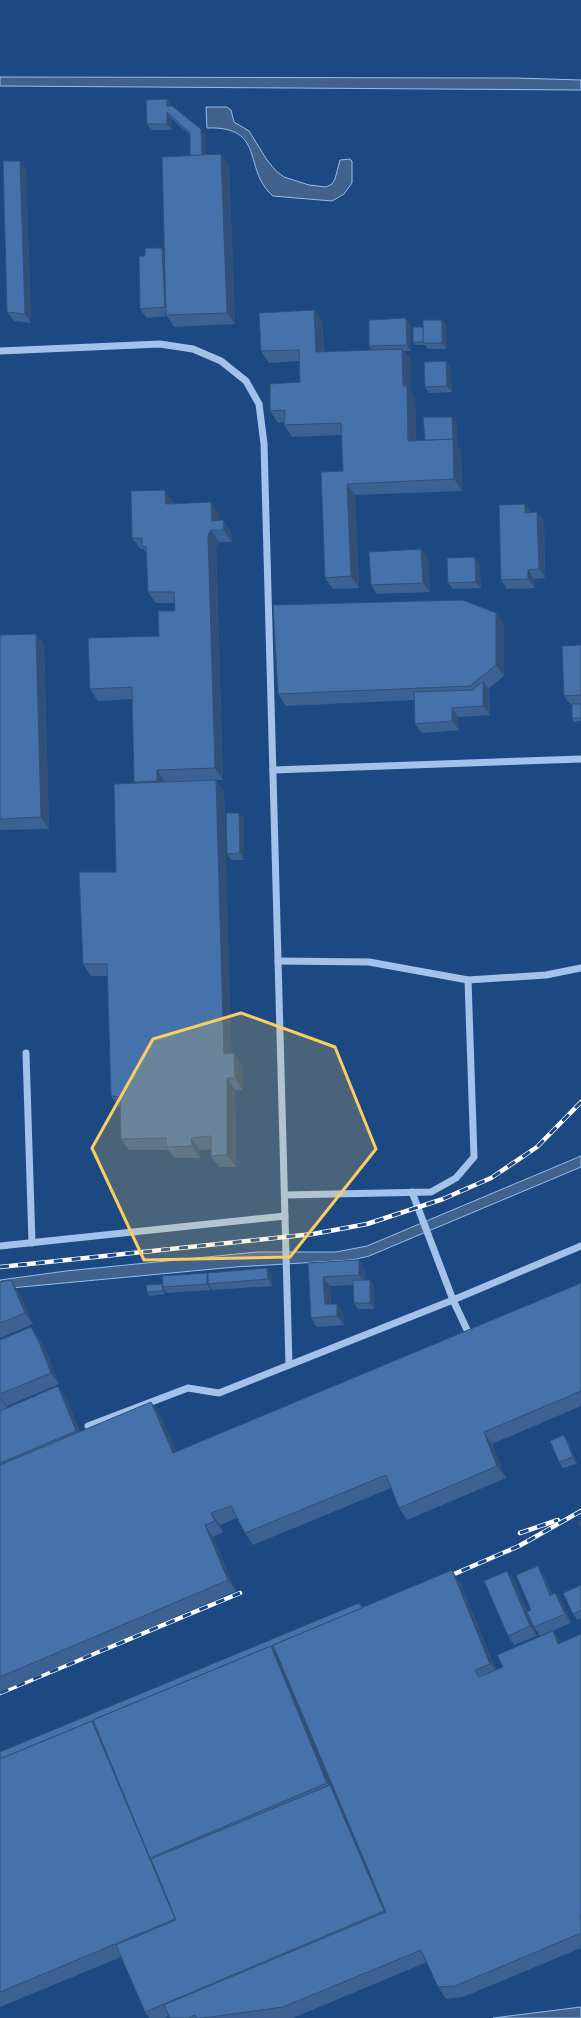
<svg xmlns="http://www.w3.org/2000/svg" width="581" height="2018" viewBox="0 0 581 2018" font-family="Raleway,sans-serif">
  <rect width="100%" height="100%" fill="#1d4982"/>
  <g fill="#41628c" stroke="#95bdec">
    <polygon points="0,77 516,78 581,80 581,90 0,86"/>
    <path d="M206,107H227L231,110L234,122L249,131L267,160L276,171L284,177L309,185L326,187L332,184L335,179L340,160L350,159L352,161V183L344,194L332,201L273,196C242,170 267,126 207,128Z"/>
    <polygon points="581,1156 581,1167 369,1256 352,1260 235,1267 0,1289 0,1280 66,1271 257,1252 336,1252 367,1246"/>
    <polygon points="581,2007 581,2018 493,2018"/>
  </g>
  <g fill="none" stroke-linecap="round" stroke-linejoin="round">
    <g stroke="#a2c2ea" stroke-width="7">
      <polyline points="0,351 160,344 193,349 221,361 246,381 259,404 264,444 289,1365"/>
      <polyline points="273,770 581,759"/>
      <polyline points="278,961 369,962 468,980 546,975 581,968"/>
      <polyline points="26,1053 32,1243"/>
      <polyline points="412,1192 453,1300 468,1332"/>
      <polyline points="285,1195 431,1192 456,1178 474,1157 468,980"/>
      <polyline points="0,1246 285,1216"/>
      <polyline points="88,1426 188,1388 219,1393 453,1300 581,1246"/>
    </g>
    <defs>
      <g id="rail">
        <polyline points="0,1267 313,1234 367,1224 443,1199 491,1178 537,1147 581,1102"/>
        <polyline points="520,1533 558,1520"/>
        <polyline points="445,1578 519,1546 581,1511"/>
        <polyline points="0,1693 240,1593"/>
      </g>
    </defs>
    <use href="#rail" stroke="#fff" stroke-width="4.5"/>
    <use href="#rail" stroke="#1d4982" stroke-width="3" stroke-dasharray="9" stroke-linecap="butt"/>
  </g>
  <g fill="#3b6293">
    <polygon points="167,99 171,106 205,135 206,155 221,154 229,166 235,324 174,327 167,316 147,318 140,309 145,256 162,248 164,252 190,156 190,135 171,118 172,130 152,130 147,124"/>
    <polygon points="26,170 31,323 14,321 7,312"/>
    <polygon points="314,310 322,322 324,352 372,350 369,346 411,325 411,351 404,351 411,360 411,392 415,397 416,441 425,440 457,423 457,446 461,451 462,491 355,495 359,588 333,589 325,578 343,471 342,435 292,437 284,425 284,422 278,423 270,411 300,382 299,361 269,363 261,351"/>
    <polygon points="442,320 447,326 447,349 428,349 425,345 415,345 413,342 423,327"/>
    <polygon points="450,367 452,392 429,393 425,387"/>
    <polygon points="173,502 173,503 219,514 219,521 223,520 231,532 232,542 219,542 216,547 223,780 165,782 216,780 224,792 231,1053 242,1065 243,1090 235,1090 236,1167 219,1167 211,1156 211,1149 200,1150 200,1158 174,1158 168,1150 129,1150 121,1139 121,1107 119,1107 111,1096 108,976 91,976 83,964 116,872 135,784 134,782 132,699 98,701 90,689 159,636 175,611 175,603 156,603 148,592 146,553 144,549 141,549 132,538"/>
    <polygon points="537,512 544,521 545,578 534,579 535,588 507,589 501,580 531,513"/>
    <polygon points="428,558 430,592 377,594 371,585"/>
    <polygon points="479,563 481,588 453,589 448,583"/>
    <polygon points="496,613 504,625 504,676 488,689 489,690 490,715 458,717 459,730 422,733 415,724 414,700 286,706 278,694"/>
    <polygon points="36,634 44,645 49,829 0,830 0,635"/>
    <polygon points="581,645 581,721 574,722 572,718 572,705 571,705 564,696"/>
    <polygon points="239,813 244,819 244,860 231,860 227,854"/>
    <polygon points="359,1260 365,1269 365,1280 370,1280 374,1286 375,1309 358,1309 354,1303 353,1285 330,1286 331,1304 343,1313 344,1325 317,1327 311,1318 308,1263"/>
    <polygon points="207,1273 208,1275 271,1274 272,1286 213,1290 211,1288 211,1290 167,1293 165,1290 165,1294 149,1296 147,1292 162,1284"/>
    <polygon points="0,1282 19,1292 33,1324 0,1338"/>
    <polygon points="581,1283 581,1406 492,1444 506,1478 407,1520 399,1508 391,1488 253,1545 245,1533 237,1518 220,1525 223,1532 213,1537 236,1591 0,1692 0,1340 31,1327 39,1339 47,1353 59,1384 7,1406 7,1408 66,1398 80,1432 160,1414 176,1452"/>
    <polygon points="568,1441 577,1464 563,1468 559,1462"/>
    <polygon points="544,1576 552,1594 555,1593 562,1602 571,1623 540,1636 534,1627 531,1610"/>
    <polygon points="514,1580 537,1636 514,1645 508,1636"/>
    <polygon points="460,1582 496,1670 503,1667 553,1631 561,1642 581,1634 581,1948 463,1997 446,1999 438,1987 427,1962 293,2018 170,2018 169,2016 165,2018 149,2018 145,2012 121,1957 0,2007 0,1752 359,1603 363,1607"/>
    <polygon points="581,1585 581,1618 577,1620 573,1614"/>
  </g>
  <g fill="#305078">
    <polygon points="167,99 171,105 171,112 167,106"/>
    <polygon points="167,112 171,118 172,130 167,124"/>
    <polygon points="201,129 205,135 207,166 202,160"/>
    <polygon points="221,154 229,166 235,324 227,313"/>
    <polygon points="20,161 26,170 31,323 25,314"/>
    <polygon points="162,248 168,257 171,316 165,307"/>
    <polygon points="314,310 322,322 324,364 316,352"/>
    <polygon points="406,318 411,325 411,351 407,345"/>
    <polygon points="442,320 447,326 447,349 442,343"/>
    <polygon points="402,349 411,360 411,392 415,397 416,453 408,441 403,386"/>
    <polygon points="446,361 450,367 452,392 447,386"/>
    <polygon points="452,417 457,423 457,446 461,451 462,491 454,479"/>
    <polygon points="347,484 355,495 359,588 351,576"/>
    <polygon points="165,490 173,502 174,515 166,504"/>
    <polygon points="211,502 219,514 220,530 212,521"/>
    <polygon points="525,504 532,513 525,513"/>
    <polygon points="537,512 544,521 545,578 539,569"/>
    <polygon points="223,520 231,532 232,542 224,530"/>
    <polygon points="211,530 219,542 216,547 223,780 215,768 208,535"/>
    <polygon points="421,549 428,558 430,592 423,583"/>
    <polygon points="475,557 479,563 481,588 476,582"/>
    <polygon points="528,570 534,579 535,588 528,579"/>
    <polygon points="496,613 504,625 504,676 496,665"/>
    <polygon points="36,634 44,645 49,829 41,817"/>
    <polygon points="483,681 489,690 490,715 483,706"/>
    <polygon points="452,708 458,717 459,730 452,721"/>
    <polygon points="157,770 165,782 166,793 157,781"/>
    <polygon points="216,780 224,792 232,1065 224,1054"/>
    <polygon points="239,813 244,819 244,860 240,853"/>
    <polygon points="234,1053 242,1065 243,1090 235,1078"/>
    <polygon points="227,1078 235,1090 236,1167 227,1155"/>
    <polygon points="191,1138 200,1150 200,1158 192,1146"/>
    <polygon points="359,1260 365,1269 366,1284 359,1275"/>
    <polygon points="267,1268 271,1274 272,1286 268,1279"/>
    <polygon points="207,1273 211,1279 208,1284 211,1288 211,1290 207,1284"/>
    <polygon points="323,1277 330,1286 331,1314 325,1304"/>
    <polygon points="11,1280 19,1292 33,1324 25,1313"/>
    <polygon points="370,1280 374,1286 375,1309 370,1303"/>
    <polygon points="163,1287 165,1290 165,1294 163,1291"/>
    <polygon points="337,1304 343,1313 344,1325 337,1316"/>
    <polygon points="31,1327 39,1339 47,1353 59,1384 51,1373"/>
    <polygon points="58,1386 66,1398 84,1443 76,1431"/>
    <polygon points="0,1397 7,1406 8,1409 0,1398"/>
    <polygon points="151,1402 160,1414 182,1465 173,1453"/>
    <polygon points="484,1432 492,1444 506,1478 497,1466"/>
    <polygon points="564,1435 568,1441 577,1464 573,1457"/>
    <polygon points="211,1513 220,1525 223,1532 215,1521"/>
    <polygon points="205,1525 213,1537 236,1591 228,1580"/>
    <polygon points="538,1566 544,1576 556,1605 550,1596"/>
    <polygon points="452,1570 460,1582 498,1675 490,1664"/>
    <polygon points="507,1571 514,1580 537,1636 530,1626"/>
    <polygon points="555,1593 562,1602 571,1623 565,1614"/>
    <polygon points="553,1631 562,1643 558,1644"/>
    <polygon points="271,1646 279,1657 392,1923 384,1911 331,1788 327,1783"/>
    <polygon points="92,1721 100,1732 150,1858 155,1865 183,1931 175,1919"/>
  </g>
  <g fill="#4572ab" stroke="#305078">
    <polygon points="167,99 167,106 172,106 201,129 202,155 190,156 190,133 167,112 167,124 147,124 146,100"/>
    <polygon points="221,154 227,313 166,315 162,157"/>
    <polygon points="3,161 20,161 25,314 7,312"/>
    <polygon points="145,248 162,248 165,307 140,309 139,256 145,256"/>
    <polygon points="314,310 316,352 402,349 403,386 407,386 408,441 453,439 454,479 347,484 351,576 325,578 321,472 343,471 341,423 284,425 285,410 270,411 270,384 300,382 299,350 261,351 259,313"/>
    <polygon points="406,318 407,345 369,346 369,320"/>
    <rect x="423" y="320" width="19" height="23"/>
    <rect x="413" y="327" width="10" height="15"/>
    <polygon points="446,361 447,386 425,387 424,362"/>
    <polygon points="423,417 452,417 453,440 453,439 425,440"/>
    <polygon points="165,490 166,504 211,502 212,521 223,520 224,530 211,530 208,535 215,768 157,770 157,781 134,782 132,687 90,689 88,638 159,636 158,611 175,611 174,592 148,592 146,546 142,547 142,538 132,538 131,491"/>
    <polygon points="525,504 525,513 537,512 539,569 528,570 528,579 501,580 499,505"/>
    <polygon points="421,549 423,583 371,585 369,552"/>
    <polygon points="475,557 476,582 448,583 447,558"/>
    <polygon points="463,600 496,613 496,665 470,686 278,694 273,605"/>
    <polygon points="36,634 41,817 0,819 0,635"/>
    <polygon points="581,645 581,695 564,696 562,646"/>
    <polygon points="483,681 483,706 452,708 452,721 415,724 414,692 473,690"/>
    <rect x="572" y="704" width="9" height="14"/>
    <polygon points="216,780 224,1054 234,1053 235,1078 227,1078 227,1155 211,1156 211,1136 191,1138 192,1146 166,1147 166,1138 121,1139 120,1097 111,1096 107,964 83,964 79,872 116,872 114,784"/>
    <polygon points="226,813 239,813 240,853 227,854"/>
    <polygon points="359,1260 359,1275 323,1277 325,1304 337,1304 337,1316 311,1318 308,1263"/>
    <polygon points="267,1268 268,1279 208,1284 208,1273"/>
    <polygon points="207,1273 207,1284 163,1287 162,1276"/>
    <polygon points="11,1280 25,1313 0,1323 0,1282"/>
    <polygon points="353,1280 370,1280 370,1303 354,1303"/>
    <polygon points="581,1283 581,1391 484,1432 497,1466 399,1508 386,1475 245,1533 231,1506 211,1513 215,1521 205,1525 228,1580 0,1677 0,1465 151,1402 173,1453"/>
    <polygon points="162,1284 163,1291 147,1292 146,1285"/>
    <polygon points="31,1327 39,1342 51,1373 0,1394 0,1340"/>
    <polygon points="58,1386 76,1431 0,1463 0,1411"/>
    <polygon points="564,1435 573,1457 559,1462 550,1441"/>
    <polygon points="581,1521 581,1527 579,1522"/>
    <polygon points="538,1566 550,1596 555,1593 565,1614 534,1627 527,1612 531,1610 516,1575"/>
    <polygon points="452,1570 490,1664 475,1670 479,1677 503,1667 497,1655 553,1631 558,1644 581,1634 581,1916 580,1916 581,1920 581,1933 455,1986 438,1987 421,1950 283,2007 203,2018 196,2018 195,2015 188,2018 170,2018 164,2005 386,1912 273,1645"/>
    <polygon points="507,1571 530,1626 508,1636 484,1581"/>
    <polygon points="581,1585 581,1610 573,1614 563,1593"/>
    <polygon points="359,1603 362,1608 273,1645 273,1647 272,1647 271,1646 93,1720 94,1722 92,1722 92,1721 0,1759 0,1752"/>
    <polygon points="271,1646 327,1783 150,1858 93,1720"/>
    <polygon points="92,1721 175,1919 0,1992 0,1759"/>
    <polygon points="330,1785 384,1911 145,2012 116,1945 176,1920 151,1859"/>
  </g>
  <path fill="#facd60" fill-opacity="0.2" stroke="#facd60" stroke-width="3" stroke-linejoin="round" d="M241,1013L335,1047L376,1149L290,1257L144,1260L92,1148L153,1039Z"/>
</svg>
